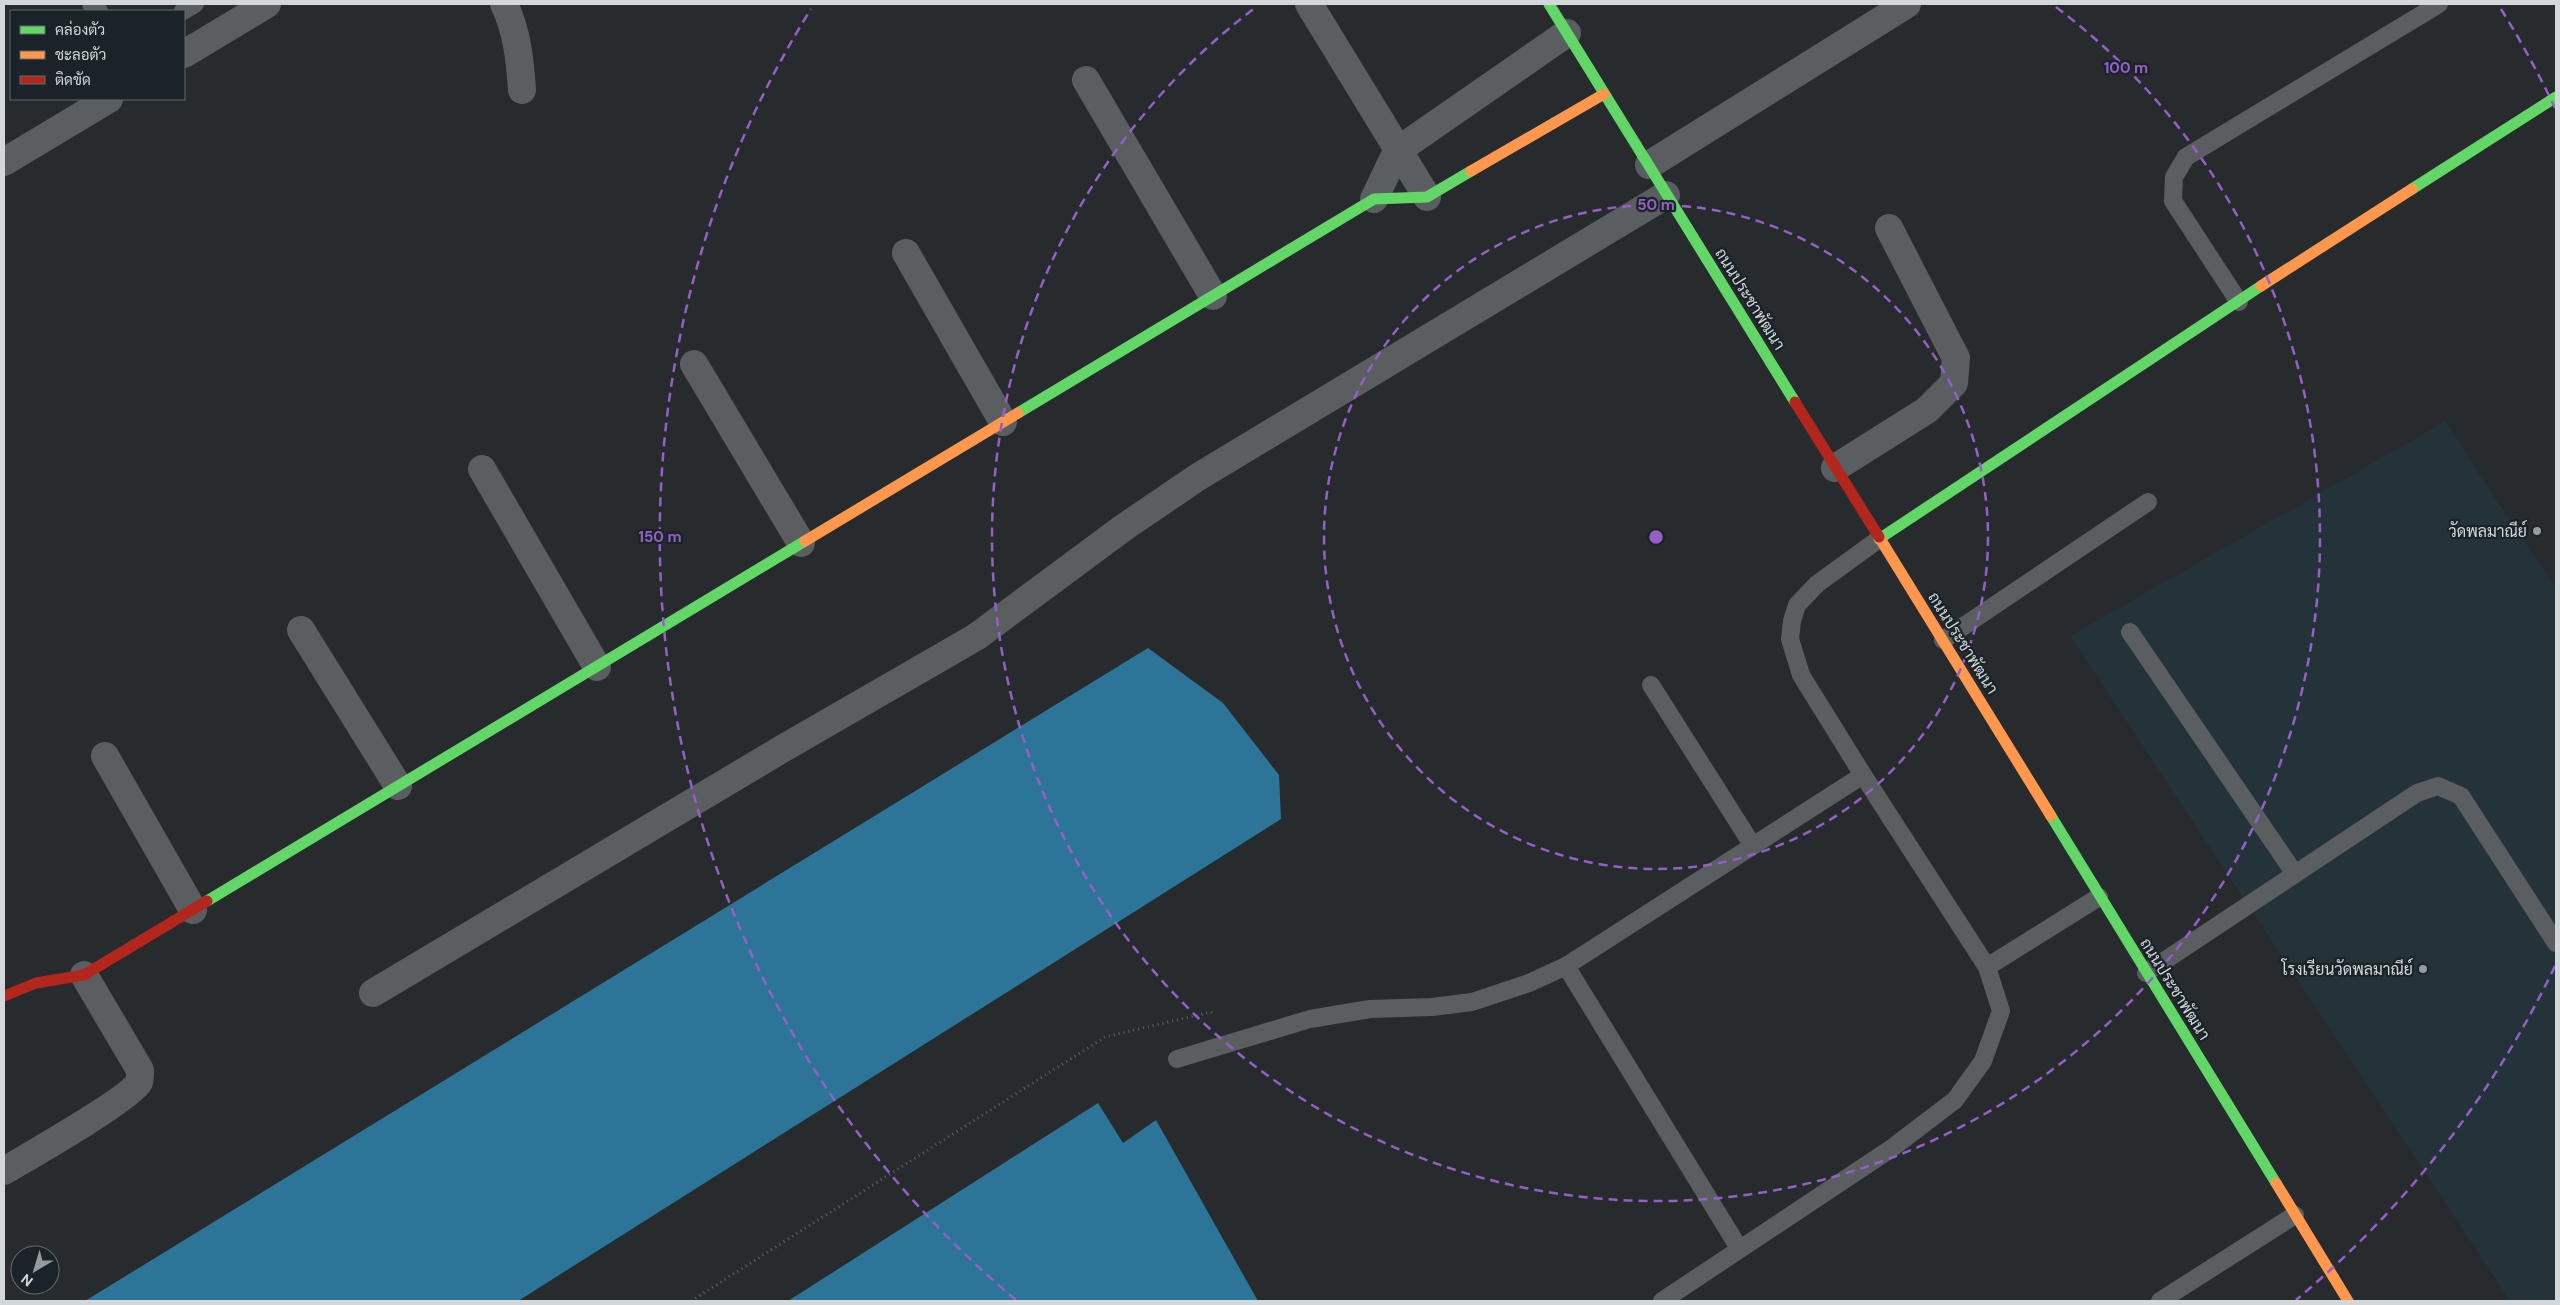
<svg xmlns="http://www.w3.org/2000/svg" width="2560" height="1305" viewBox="0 0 2560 1305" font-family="'DM Sans',Sarabun,sans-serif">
  <rect width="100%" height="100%" fill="#272b2e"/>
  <polygon fill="#24323a" points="2446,421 2479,474 2556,588 2556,1301 2510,1301 2070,636"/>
  <g fill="#2d7598">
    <polygon points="1148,648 1223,703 1279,775 1281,819 518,1301 85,1301"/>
    <polygon points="1098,1103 1123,1143 1156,1120 1258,1301 788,1301"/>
  </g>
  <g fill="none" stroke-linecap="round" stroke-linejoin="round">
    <polyline stroke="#5f6264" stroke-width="3" stroke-dasharray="1 4" stroke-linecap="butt" points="691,1301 1105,1037 1211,1012 1213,1014"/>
    <g stroke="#5b5e60" stroke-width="18">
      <polyline points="91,4 99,11"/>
      <polyline points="183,11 195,4"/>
      <polyline points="2239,302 2173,201 2174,177 2186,157 2439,4"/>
      <polyline points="2130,632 2295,874"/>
      <polyline points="1943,640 2148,502"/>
      <polyline points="1651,685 1753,846"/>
      <polyline points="1566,966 1863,775"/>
      <polyline points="1987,967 2099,897"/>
      <polyline points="2146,973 2417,793 2438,786 2461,796 2556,943"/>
      <polyline points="1177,1059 1310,1019 1370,1009 1432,1007 1472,1002 1529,983 1566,966 1739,1248"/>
      <polyline points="1662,1301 1892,1148 1955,1100 1983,1061 2001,1011 1987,967 1863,775 1801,675 1790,639 1792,621 1797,605 1817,584 1879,539"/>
      <polyline points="2160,1301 2295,1215"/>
    </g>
    <g stroke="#5b5e60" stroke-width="28">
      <path d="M504,4C517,31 520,60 522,90"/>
      <polyline points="1309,4 1427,197"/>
      <polyline points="184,54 267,4"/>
      <polyline points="1086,80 1213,296"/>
      <polyline points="4,162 109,99"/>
      <polyline points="1649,165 1907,4"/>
      <polyline points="1374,199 1397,151 1567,33"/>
      <polyline points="906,253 1003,422"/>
      <polyline points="694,364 801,543"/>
      <polyline points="1835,468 1927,410 1954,383 1956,358 1889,228"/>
      <polyline points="482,469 597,667"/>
      <polyline points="301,630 398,786"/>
      <polyline points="105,756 193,910"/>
      <polyline points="373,993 782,749 976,637 1123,528 1198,477 1666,195"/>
      <path d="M4,1171C26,1158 131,1098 139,1082C140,1079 140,1073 140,1070L84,975"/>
    </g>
    <g stroke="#63d668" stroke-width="11">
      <polyline points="1549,4 1795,402"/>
      <polyline points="2412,189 2556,97"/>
      <polyline points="1018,413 1374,199 1427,197 1471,171"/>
      <polyline points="1879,539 2261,286"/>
      <polyline points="2051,816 2276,1183"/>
      <polyline points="207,901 805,541"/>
    </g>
    <g stroke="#ff974d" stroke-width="11">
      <polyline points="1471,171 1604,94"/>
      <polyline points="2261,286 2412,189"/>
      <polyline points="1879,537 2051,816"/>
      <polyline points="805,541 1018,413"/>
      <polyline points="2276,1183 2348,1301"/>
    </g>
    <g stroke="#b3261e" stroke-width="11">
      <polyline points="1795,402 1879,537"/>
      <polyline points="4,996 36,983 84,975 207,901"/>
    </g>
  </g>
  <g fill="none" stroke="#955fc7" stroke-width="2.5" stroke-dasharray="9 6">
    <circle cx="1656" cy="537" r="332"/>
    <path d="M2056 7A664 664 0 1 1 1256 7"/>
    <path d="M2555 966A996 996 0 0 1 2296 1300M1016 1300A996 996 0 0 1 811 9M2501 9A996 996 0 0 1 2555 108"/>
  </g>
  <g fill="#969b9e" stroke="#1a2328" stroke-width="2">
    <circle cx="2537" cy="531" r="5"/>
    <circle cx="2423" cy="969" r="5"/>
  </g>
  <g text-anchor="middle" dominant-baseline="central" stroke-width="4.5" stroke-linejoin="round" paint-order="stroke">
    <g font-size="16" fill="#d2d7da" stroke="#1a2328">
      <text transform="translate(1750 299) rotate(58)">ถนนประชาพัฒนา</text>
      <text transform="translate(1963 643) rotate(58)">ถนนประชาพัฒนา</text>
      <text transform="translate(2175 989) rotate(58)">ถนนประชาพัฒนา</text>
    </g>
    <g font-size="16" fill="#d2d7da" stroke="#1a2328" text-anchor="end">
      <text x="2527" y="531">วัดพลมาณีย์</text>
      <text x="2413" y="969">โรงเรียนวัดพลมาณีย์</text>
    </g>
  </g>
  <circle cx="1656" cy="537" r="8" fill="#955fc7" stroke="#1a2328" stroke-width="2.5"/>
  <g font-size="15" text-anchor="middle" font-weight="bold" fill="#955fc7" stroke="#1a2328" stroke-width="4.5" stroke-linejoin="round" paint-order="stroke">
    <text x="2126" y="73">100 m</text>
    <text x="1656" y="210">50 m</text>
    <text x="660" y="542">150 m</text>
  </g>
  <rect width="2560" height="1305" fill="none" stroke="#d2d7da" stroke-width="10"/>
  <rect x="10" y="10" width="175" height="90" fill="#1a2328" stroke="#646b6f"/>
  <rect x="20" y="26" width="25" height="8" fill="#63d668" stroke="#646b6f"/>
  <text x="55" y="35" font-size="15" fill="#d2d7da">คล่องตัว</text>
  <rect x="20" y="51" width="25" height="8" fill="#ff974d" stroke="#646b6f"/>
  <text x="55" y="60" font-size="15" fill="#d2d7da">ชะลอตัว</text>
  <rect x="20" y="76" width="25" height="8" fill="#b3261e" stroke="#646b6f"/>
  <text x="55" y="85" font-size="15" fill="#d2d7da">ติดขัด</text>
  <g transform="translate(35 1270) rotate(218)"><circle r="24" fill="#1a2328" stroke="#646b6f"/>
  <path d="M0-4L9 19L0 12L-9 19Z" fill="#969b9e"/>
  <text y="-8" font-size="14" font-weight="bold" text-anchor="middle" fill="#d2d7da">N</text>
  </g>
</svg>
